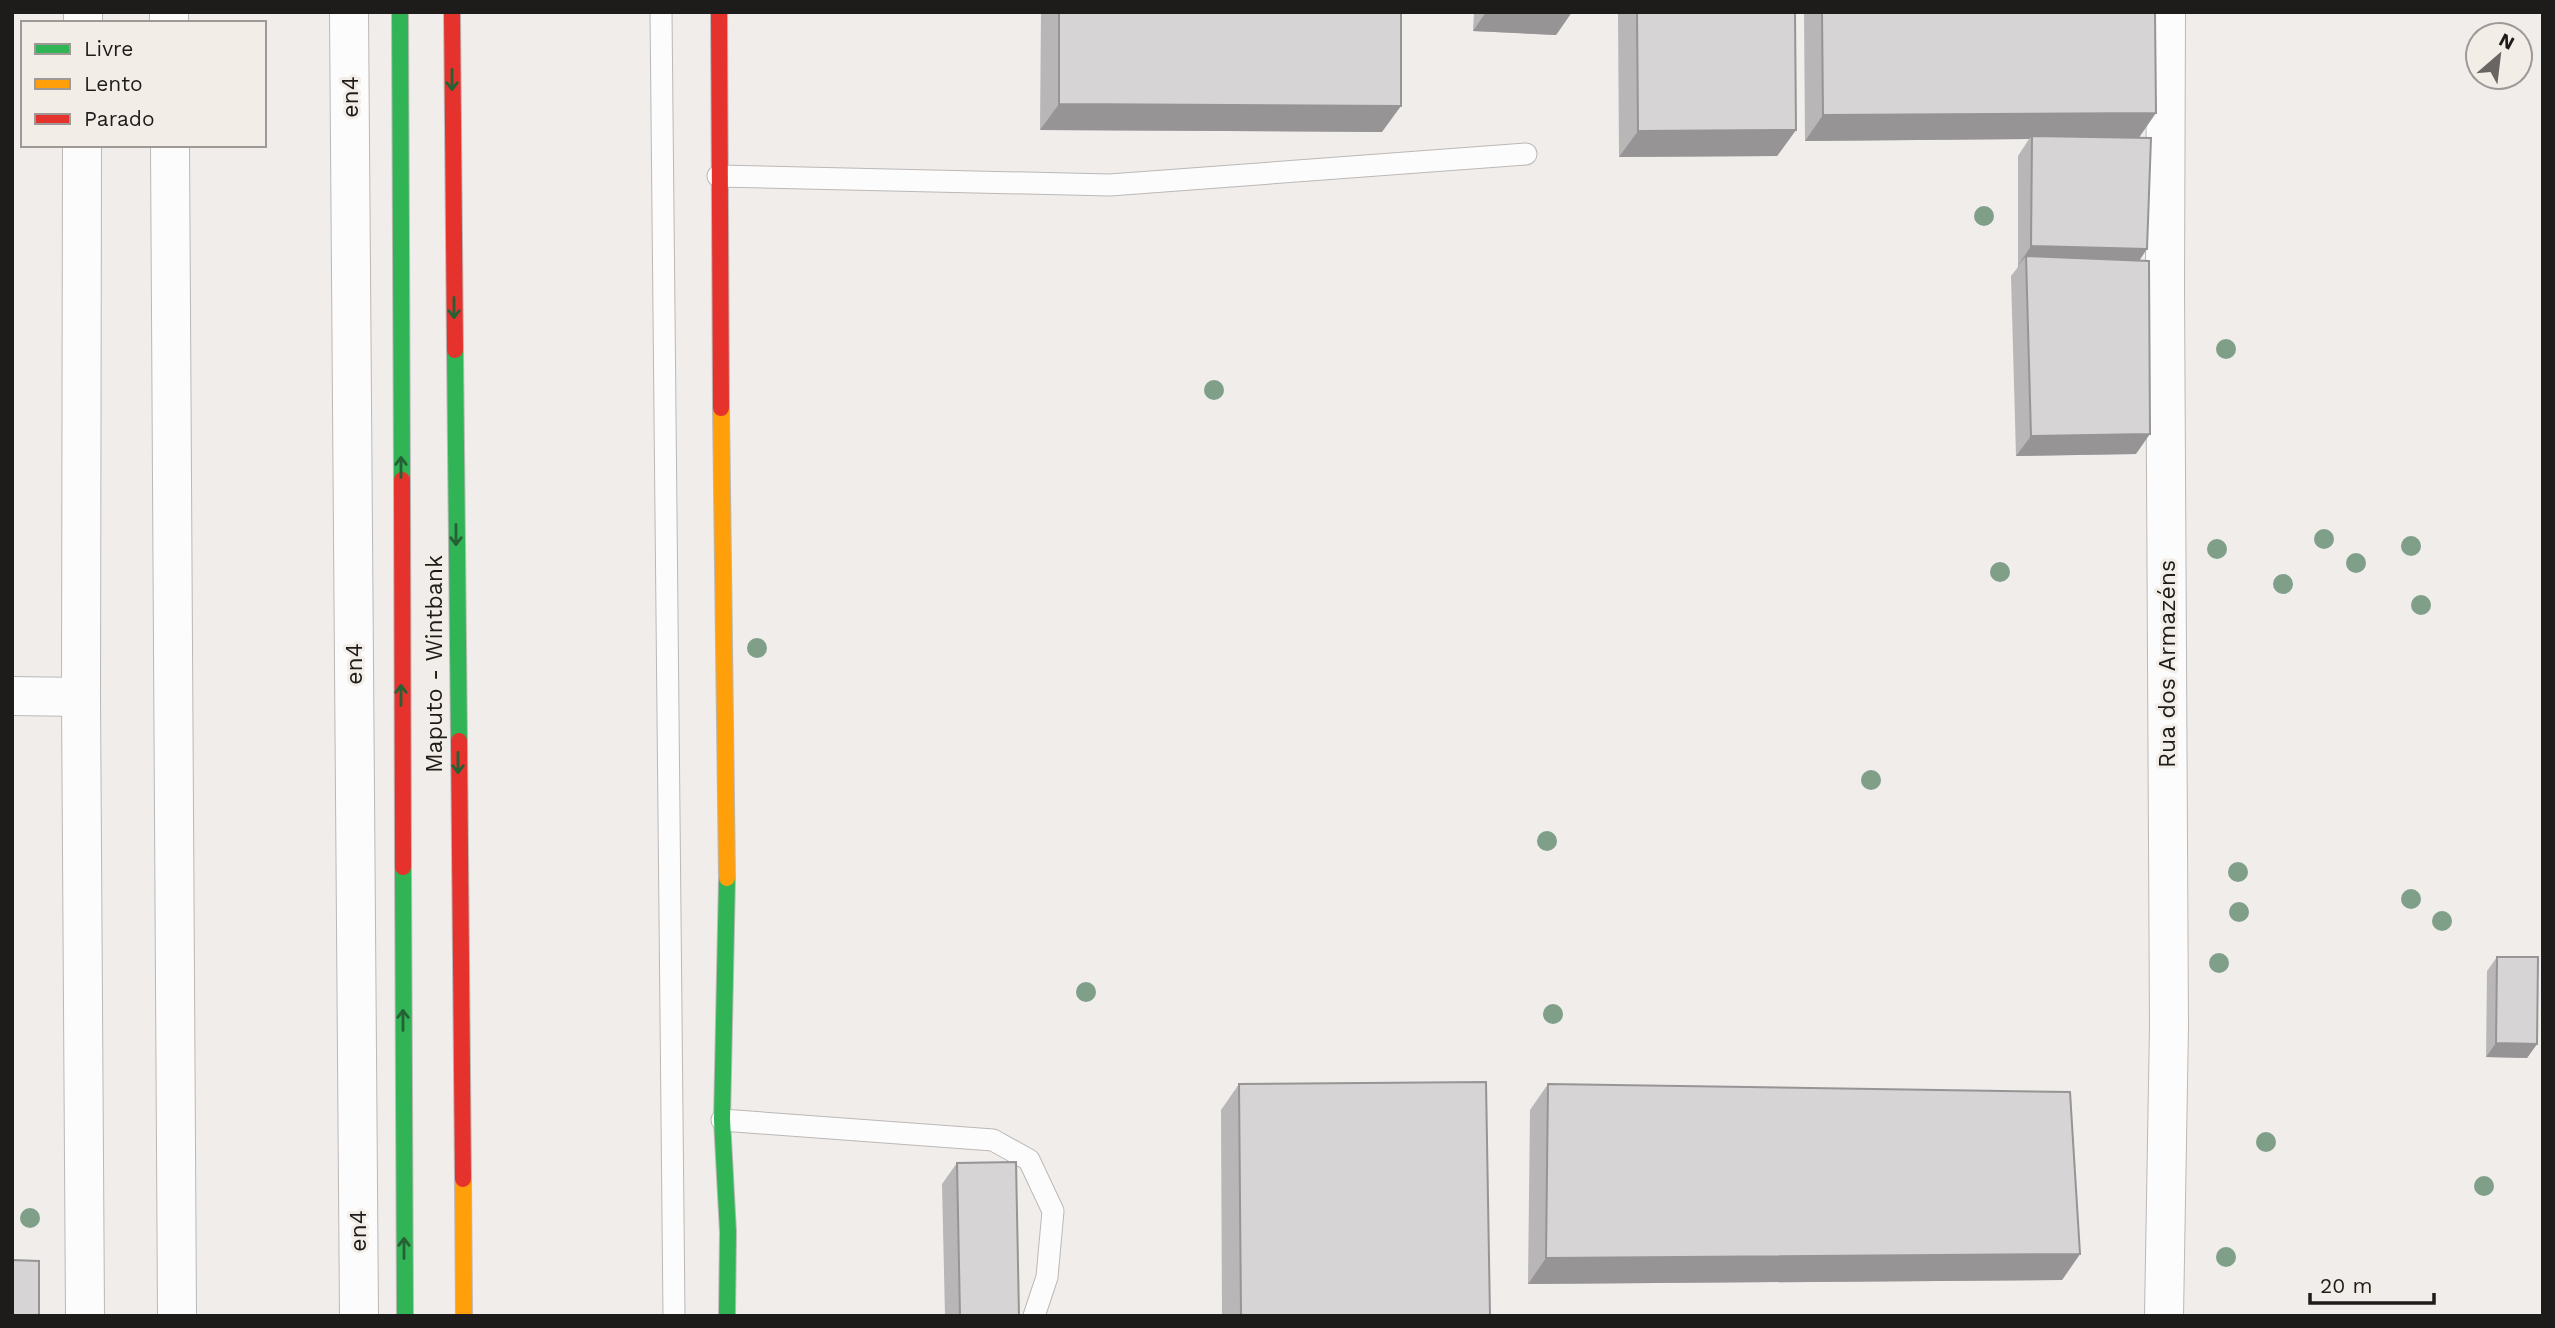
<svg xmlns="http://www.w3.org/2000/svg" width="2555" height="1328" viewBox="0 0 2555 1328" font-family="'Work Sans',sans-serif">
  <rect width="100%" height="100%" fill="#f0edeb"/>
  <g fill="none" stroke-linecap="round" stroke-linejoin="round">
    <defs>
      <g id="lane">
        <polyline points="661,12 674,1316"/>
        <polyline points="718,176 1110,185 1526,154"/>
        <polyline points="722,1120 993,1140 1029,1160 1053,1211 1047,1277 1034,1316"/>
      </g>
      <g id="street">
        <polyline points="169,12 169,23"/>
        <polyline points="349,12 359,1316"/>
        <polyline points="83,23 83,12"/>
        <polyline points="82,145 81,697 85,1316"/>
        <polyline points="170,145 177,1316"/>
        <polyline points="12,696 81,697"/>
        <polyline points="2164,1316 2169,1026 2165,287 2166,12"/>
      </g>
      <g id="fast">
        <polyline points="400,12 402,480"/>
        <polyline points="455,350 459,741"/>
        <polyline points="403,867 405,1316"/>
        <polyline points="727,878 722,1120 728,1232 727,1316"/>
      </g>
      <g id="slow">
        <polyline points="721,408 727,878"/>
        <polyline points="463,1179 464,1316"/>
      </g>
      <g id="jam">
        <polyline points="452,12 455,350"/>
        <polyline points="719,12 721,408"/>
        <polyline points="402,480 403,867"/>
        <polyline points="459,741 463,1179"/>
      </g>
    </defs>
    <use href="#lane" stroke="#bbb8b6" stroke-width="23"/>
    <use href="#street" stroke="#bbb8b6" stroke-width="40"/>
    <use href="#fast" stroke="#bbb8b6" stroke-width="18"/>
    <use href="#slow" stroke="#bbb8b6" stroke-width="18"/>
    <use href="#jam" stroke="#bbb8b6" stroke-width="18"/>
    <use href="#lane" stroke="#fdfcfc" stroke-width="21"/>
    <use href="#street" stroke="#fdfcfc" stroke-width="38"/>
    <use href="#fast" stroke="#30b455" stroke-width="16"/>
    <use href="#slow" stroke="#ff9f0a" stroke-width="16"/>
    <use href="#jam" stroke="#e5322d" stroke-width="16"/>
  </g>
  <g fill="#7f9f89">
    <circle cx="1984" cy="216" r="10"/>
    <circle cx="2226" cy="349" r="10"/>
    <circle cx="1214" cy="390" r="10"/>
    <circle cx="2324" cy="539" r="10"/>
    <circle cx="2411" cy="546" r="10"/>
    <circle cx="2217" cy="549" r="10"/>
    <circle cx="2356" cy="563" r="10"/>
    <circle cx="2000" cy="572" r="10"/>
    <circle cx="2283" cy="584" r="10"/>
    <circle cx="2421" cy="605" r="10"/>
    <circle cx="757" cy="648" r="10"/>
    <circle cx="1871" cy="780" r="10"/>
    <circle cx="1547" cy="841" r="10"/>
    <circle cx="2238" cy="872" r="10"/>
    <circle cx="2411" cy="899" r="10"/>
    <circle cx="2239" cy="912" r="10"/>
    <circle cx="2442" cy="921" r="10"/>
    <circle cx="2219" cy="963" r="10"/>
    <circle cx="1086" cy="992" r="10"/>
    <circle cx="1553" cy="1014" r="10"/>
    <circle cx="2266" cy="1142" r="10"/>
    <circle cx="2484" cy="1186" r="10"/>
    <circle cx="30" cy="1218" r="10"/>
    <circle cx="2226" cy="1257" r="10"/>
  </g>
  <g fill="#b8b6b7">
    <polygon points="1041,12 1401,12 1382,132 1040,130"/>
    <polygon points="1474,12 1572,12 1556,35 1473,31"/>
    <polygon points="1618,12 1795,12 1796,130 1777,156 1619,157"/>
    <polygon points="1804,12 2155,12 2139,137 2140,260 2136,454 2016,456 2011,276 2018,267 2018,156 2029,139 1805,141"/>
    <polygon points="2497,957 2537,1044 2527,1058 2486,1057 2487,971"/>
    <polygon points="1239,1084 1490,1316 1222,1316 1221,1110"/>
    <polygon points="1548,1084 2080,1254 2062,1280 1528,1284 1530,1110"/>
    <polygon points="957,1163 1019,1316 945,1316 942,1184"/>
  </g>
  <g fill="#969495">
    <polygon points="1486,12 1572,12 1556,35 1473,31"/>
    <polygon points="1059,104 1401,106 1382,132 1040,130"/>
    <polygon points="2156,113 2138,139 2032,136 2029,139 1805,141 1823,115"/>
    <polygon points="1796,130 1777,156 1619,157 1638,131"/>
    <polygon points="2031,246 2147,249 2133,270 2026,256 2017,267"/>
    <polygon points="2150,434 2136,454 2016,456 2031,436"/>
    <polygon points="2496,1043 2537,1044 2527,1058 2486,1057"/>
    <polygon points="2080,1254 2062,1280 1528,1284 1546,1258"/>
  </g>
  <g fill="#d6d4d5" stroke="#969495" stroke-width="2">
    <polygon points="1059,12 1401,12 1401,106 1059,104"/>
    <polygon points="1637,12 1795,12 1796,130 1638,131"/>
    <polygon points="1822,12 2155,12 2156,113 1823,115"/>
    <polygon points="2032,136 2151,138 2147,249 2031,246"/>
    <polygon points="2026,256 2149,261 2150,434 2031,436"/>
    <polygon points="2497,957 2538,957 2537,1044 2496,1043"/>
    <polygon points="1486,1082 1490,1316 1241,1316 1239,1084"/>
    <polygon points="1548,1084 2070,1092 2080,1254 1546,1258"/>
    <polygon points="1016,1162 1019,1316 960,1316 957,1163"/>
    <polygon points="12,1260 39,1261 39,1316 12,1316"/>
  </g>
  <defs><path id="oneway-shaft" d="M-6 0H5M1.5-3L5.5 0L1.5 3" fill="none" stroke-width="1.6" stroke-linecap="round" stroke-linejoin="round" transform="scale(1.75)"/></defs>
  <g stroke="#266035">
    <use href="#oneway-shaft" transform="translate(452 80) rotate(90)"/>
    <use href="#oneway-shaft" transform="translate(454 308) rotate(90)"/>
    <use href="#oneway-shaft" transform="translate(401 467) rotate(-90)"/>
    <use href="#oneway-shaft" transform="translate(456 535) rotate(90)"/>
    <use href="#oneway-shaft" transform="translate(401 695) rotate(-90)"/>
    <use href="#oneway-shaft" transform="translate(458 763) rotate(90)"/>
    <use href="#oneway-shaft" transform="translate(403 1020) rotate(-90)"/>
    <use href="#oneway-shaft" transform="translate(404 1248) rotate(-90)"/>
  </g>
  <g text-anchor="middle" dominant-baseline="central" stroke-width="6" stroke-linejoin="round" paint-order="stroke">
    <g font-size="23" fill="#1e1c1a" stroke="#f3ede8">
      <text transform="translate(350 97) rotate(-90)">en4</text>
      <text transform="translate(354 664) rotate(-90)">en4</text>
      <text transform="translate(434 664) rotate(-90)">Maputo - Wintbank</text>
      <text transform="translate(2167 664) rotate(-90)">Rua dos Armazéns</text>
      <text transform="translate(358 1231) rotate(-90)">en4</text>
    </g>
  </g>
  <rect width="2555" height="1328" fill="none" stroke="#1e1c1a" stroke-width="28"/>
  <rect x="21" y="21" width="245" height="126" fill="#f3ede8" stroke="#9e9996" stroke-width="2"/>
  <rect x="35" y="44" width="35" height="10" fill="#30b455" stroke="#9e9996" stroke-width="2"/>
  <text x="84" y="56" font-size="21" fill="#1e1c1a">Livre</text>
  <rect x="35" y="79" width="35" height="10" fill="#ff9f0a" stroke="#9e9996" stroke-width="2"/>
  <text x="84" y="91" font-size="21" fill="#1e1c1a">Lento</text>
  <rect x="35" y="114" width="35" height="10" fill="#e5322d" stroke="#9e9996" stroke-width="2"/>
  <text x="84" y="126" font-size="21" fill="#1e1c1a">Parado</text>
  <g transform="translate(2499 56) rotate(28)"><circle r="33" fill="#f3ede8" stroke="#9e9996" stroke-width="2"/>
  <path d="M0-5L12 26L0 18L-12 26Z" fill="#686563"/>
  <text y="-10" font-size="19" font-weight="bold" text-anchor="middle" fill="#1e1c1a">N</text>
  </g>
  <path d="M2310 1293v10h124v-10" fill="none" stroke="#1e1c1a" stroke-width="3.5"/>
  <text x="2320" y="1293" font-size="21" fill="#1e1c1a" stroke="#f3ede8" stroke-width="5" paint-order="stroke">20 m</text>
</svg>
